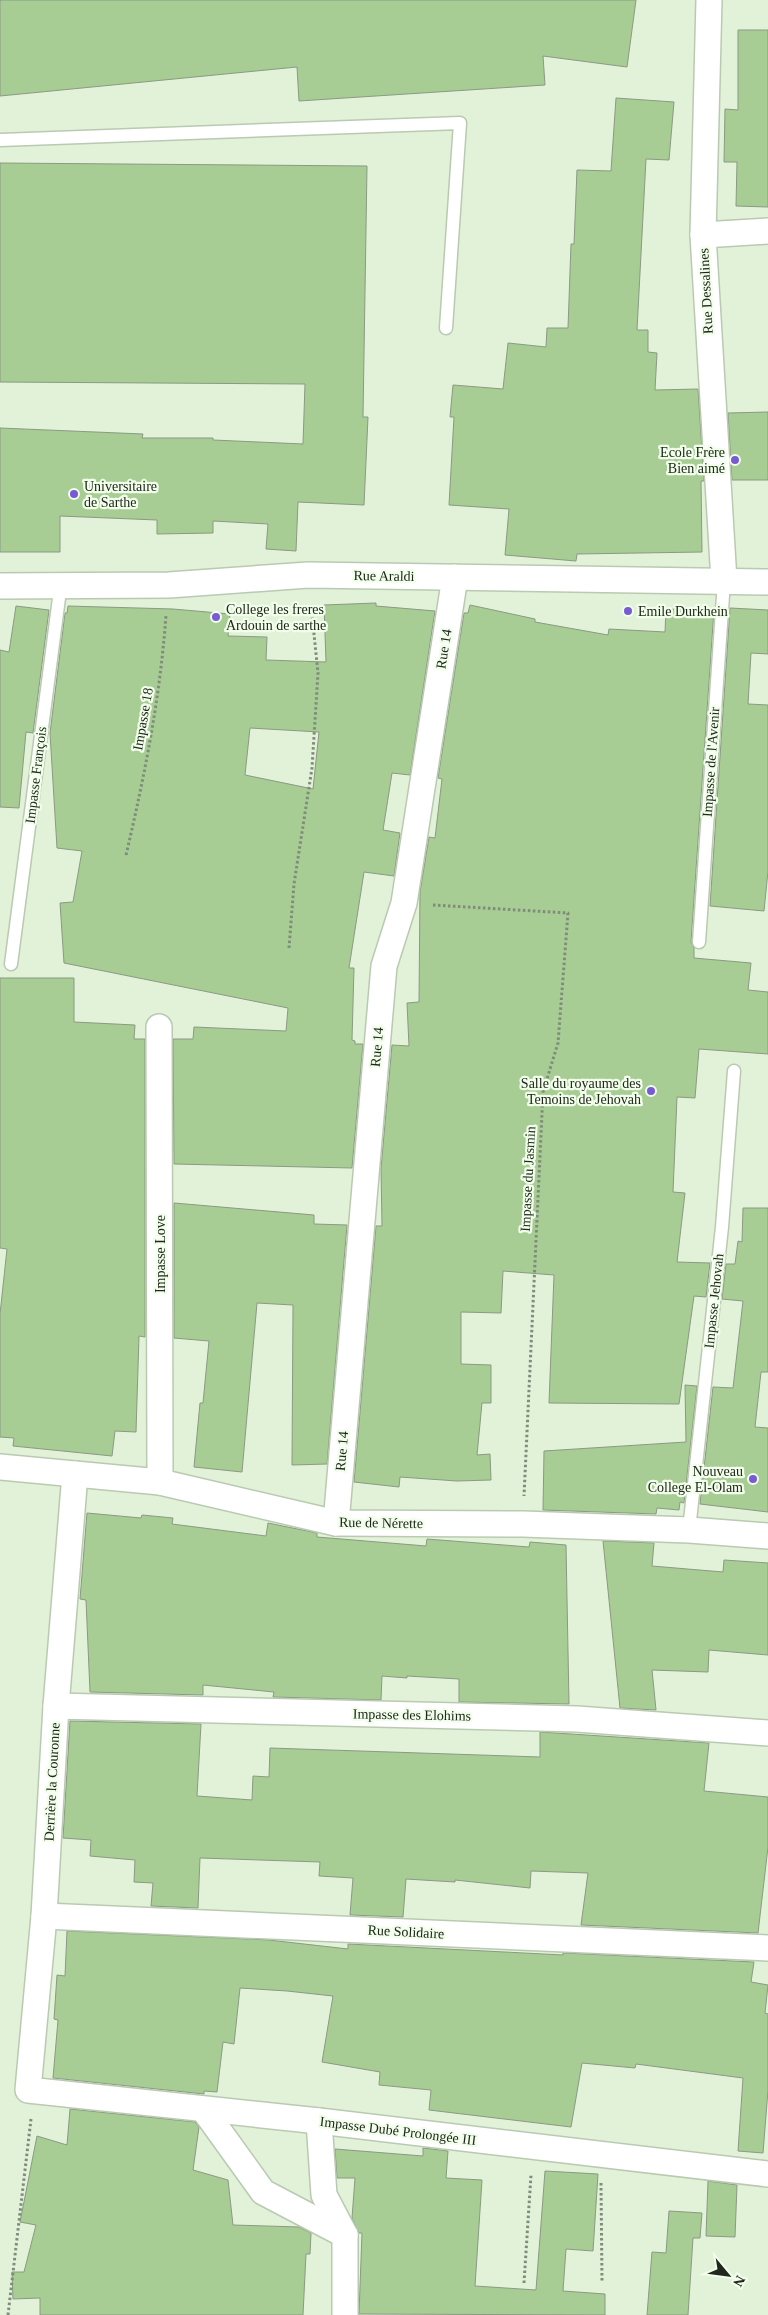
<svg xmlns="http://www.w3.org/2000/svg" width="768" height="2315" viewBox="0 0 768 2315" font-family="'Times New Roman',serif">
  <rect width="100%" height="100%" fill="#e1f2d9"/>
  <g fill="#a7cc94" stroke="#8b9a83" fill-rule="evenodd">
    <polygon points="0,0 636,0 627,67 543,56 545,85 299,101 297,67 0,96"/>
    <polygon points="738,30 768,30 768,207 736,206 737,162 724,162 725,109 738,110"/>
    <polygon points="616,98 674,102 669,160 646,159 637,330 648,330 648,352 657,353 655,390 698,389 704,481 701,481 702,552 577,554 576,561 505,555 509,509 449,505 454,417 450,417 453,385 503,389 508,343 546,347 547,328 568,328 571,244 574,244 577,170 611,171"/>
    <polygon points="0,163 367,166 363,417 368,417 364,505 298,502 296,551 266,549 268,524 213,521 213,533 157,534 157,520 60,516 60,552 0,552 0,428 143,434 142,438 213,438 213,440 303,444 305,384 0,382"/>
    <polygon points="768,412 768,480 732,480 728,413"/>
    <path d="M376,603V606L435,611L410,775L392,773L383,830L400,833L394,876L364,872L349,968H354L352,1040L355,1041V1044H363L352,1168L174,1164L173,1039H193L194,1027L286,1031L288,1008L64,963L60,903L73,902L82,851L57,848L50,733L65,613H67L68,606L173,609L230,614L228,636L267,637L266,660L326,662L324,605ZM250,728L319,732L313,789L245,775Z"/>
    <polygon points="470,605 535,619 535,622 608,635 609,629 665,632 666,609 714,610 691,942 694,948 694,958 751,963 748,990 768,992 768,1054 699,1049 695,1098 677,1097 673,1192 685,1193 677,1262 710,1263 706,1297 694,1296 679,1404 549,1403 554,1275 503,1271 501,1313 461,1312 461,1364 491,1365 491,1403 482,1403 477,1455 490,1454 491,1480 457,1481 400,1477 399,1487 354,1482 376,1226 382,1226 381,1168 392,1045 409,1046 407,1003 419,1002 420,892 429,837 435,838 442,779 438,778 464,613 468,613"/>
    <polygon points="16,606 49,610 33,733 26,732 19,808 0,807 0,650 9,652"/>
    <polygon points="730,608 768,610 768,654 751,653 748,704 768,705 768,871 764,911 710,906"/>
    <polygon points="0,978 74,978 74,1022 135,1025 134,1039 145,1039 145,1337 139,1336 136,1432 115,1431 112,1456 13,1446 14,1438 0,1437 0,1314 7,1249 0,1248"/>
    <polygon points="174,1203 314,1215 314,1224 347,1225 327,1464 292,1465 293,1305 257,1303 242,1472 194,1467 200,1403 203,1403 209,1341 174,1338"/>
    <polygon points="743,1208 768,1208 768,1372 761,1372 755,1427 768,1428 768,1512 700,1504 713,1387 733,1388 743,1301 722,1299 726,1264 735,1264 738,1241 742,1242"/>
    <polygon points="685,1385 697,1386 684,1503 680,1502 679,1510 657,1508 656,1514 543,1510 544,1451 686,1442"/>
    <polygon points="87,1513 141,1518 142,1515 173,1518 172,1524 266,1536 268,1523 317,1533 317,1537 426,1546 427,1539 529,1547 530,1542 566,1545 569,1704 459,1702 459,1679 407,1676 407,1678 382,1676 381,1700 273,1697 274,1692 203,1685 203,1695 90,1692 86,1600 80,1599"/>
    <polygon points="603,1541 654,1543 652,1566 723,1572 724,1560 768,1563 768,1655 709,1650 708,1672 652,1670 656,1710 620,1708"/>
    <polygon points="70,1721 201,1724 197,1796 252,1800 253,1776 269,1777 270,1748 540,1757 540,1732 709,1743 704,1791 768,1797 768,1847 758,1933 581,1925 588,1873 531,1871 530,1888 455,1880 455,1882 406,1879 403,1917 350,1915 353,1878 319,1876 320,1862 200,1858 198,1908 151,1906 153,1883 134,1882 135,1860 90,1856 91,1840 63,1838"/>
    <polygon points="67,1931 269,1940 348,1949 348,1944 563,1955 563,1953 754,1962 751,1982 768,1985 765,2013 768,2014 768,2090 763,2153 738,2151 743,2078 636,2064 635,2068 582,2063 571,2127 429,2110 431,2090 379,2085 380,2072 322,2062 333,1996 287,1991 240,1988 234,2044 223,2042 217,2092 204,2091 204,2094 53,2078 58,2020 54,2019 57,1975 65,1976"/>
    <polygon points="70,2109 195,2122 199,2127 193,2170 228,2180 233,2225 299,2227 311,2233 310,2254 306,2254 303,2315 40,2315 40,2298 13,2299 12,2272 24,2272 36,2225 20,2222 37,2136 67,2145"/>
    <polygon points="423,2148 448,2151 446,2178 482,2180 475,2286 536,2290 545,2171 598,2174 593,2251 566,2249 563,2291 605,2294 605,2315 359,2314 362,2233 359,2233 352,2218 355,2178 337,2178 335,2149 423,2156"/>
    <polygon points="708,2181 737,2185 735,2237 706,2236"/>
    <polygon points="669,2211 702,2213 700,2238 693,2238 688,2315 647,2315 652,2252 666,2253"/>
  </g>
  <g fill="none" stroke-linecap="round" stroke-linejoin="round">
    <defs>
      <g id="service">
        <polyline points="0,140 460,123 446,328"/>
        <polyline points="699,942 724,581"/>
        <polyline points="11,964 59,598 58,587"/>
        <polyline points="689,1530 722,1227 734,1071"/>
      </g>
      <g id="minor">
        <polyline points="709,0 703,235 724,581"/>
        <polyline points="703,235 768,231"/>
        <polyline points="0,586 169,585 308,575 768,582"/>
        <polyline points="159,1027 160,1482"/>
        <polyline points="0,1467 160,1482 336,1523 523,1524 689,1530 768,1536"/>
        <polyline points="75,1474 56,1706 44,1916 28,2090 319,2121 768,2174"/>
        <polyline points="336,1523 384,966 404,903 455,577"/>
        <polyline points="56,1706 577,1719 768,1733"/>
        <polyline points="44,1916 768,1948"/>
        <polyline points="204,2110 263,2192 345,2235 345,2315"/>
        <polyline points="319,2121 324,2195 345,2235"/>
      </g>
    </defs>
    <use href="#service" stroke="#bacab2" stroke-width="15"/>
    <use href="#minor" stroke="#bacab2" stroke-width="28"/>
    <g stroke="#808c7b" stroke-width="3" stroke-dasharray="2.5 2.5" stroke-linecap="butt">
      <path d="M126,855C145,774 160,698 166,615"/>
      <polyline points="433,905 568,913 558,1043 543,1092 524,1496"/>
      <polyline points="289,948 294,884 312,768 318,673 311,605"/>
      <polyline points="601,2183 602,2282"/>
      <polyline points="524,2283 531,2175"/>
      <polyline points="8,2315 31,2119"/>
    </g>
    <use href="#service" stroke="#fff" stroke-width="12"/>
    <use href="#minor" stroke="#fff" stroke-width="25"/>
  </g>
  <g fill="#775ad4" stroke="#f1feea" stroke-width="2">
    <circle cx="735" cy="460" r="5"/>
    <circle cx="74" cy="494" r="5"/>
    <circle cx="628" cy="611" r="5"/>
    <circle cx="216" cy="617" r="5"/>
    <circle cx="651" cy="1091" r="5"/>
    <circle cx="753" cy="1479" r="5"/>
  </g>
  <g text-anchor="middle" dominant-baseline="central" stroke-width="4.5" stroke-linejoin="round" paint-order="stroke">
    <g font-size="14" fill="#21271e" stroke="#f1feea">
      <text transform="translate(706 291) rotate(-93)">Rue Dessalines</text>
      <text transform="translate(384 576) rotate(1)">Rue Araldi</text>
      <text transform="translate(444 649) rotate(-81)">Rue 14</text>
      <text transform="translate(143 719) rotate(-80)">Impasse 18</text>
      <text transform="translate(711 762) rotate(-86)">Impasse de l'Avenir</text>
      <text transform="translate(36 775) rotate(-83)">Impasse François</text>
      <text transform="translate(377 1047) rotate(-85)">Rue 14</text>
      <text transform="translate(528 1179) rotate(-87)">Impasse du Jasmin</text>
      <text transform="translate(160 1254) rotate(-90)">Impasse Love</text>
      <text transform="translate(714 1301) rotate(-84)">Impasse Jehovah</text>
      <text transform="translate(342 1451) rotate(-85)">Rue 14</text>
      <text transform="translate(381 1523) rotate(1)">Rue de Nérette</text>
      <text transform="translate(412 1715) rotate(1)">Impasse des Elohims</text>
      <text transform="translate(52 1782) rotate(-87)">Derrière la Couronne</text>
      <text transform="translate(406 1932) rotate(3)">Rue Solidaire</text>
      <text transform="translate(398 2131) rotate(7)">Impasse Dubé Prolongée III</text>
    </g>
    <g font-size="14" fill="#21271e" stroke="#f1feea" text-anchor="end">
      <text x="725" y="452">Ecole Frère<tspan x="725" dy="16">Bien aimé</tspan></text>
      <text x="84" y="486" text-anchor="start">Universitaire<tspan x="84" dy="16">de Sarthe</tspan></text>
      <text x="226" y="609" text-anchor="start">College les freres<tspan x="226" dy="16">Ardouin de sarthe</tspan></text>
      <text x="638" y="611" text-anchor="start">Emile Durkhein</text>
      <text x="641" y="1083">Salle du royaume des<tspan x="641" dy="16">Temoins de Jehovah</tspan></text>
      <text x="743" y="1471">Nouveau<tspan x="743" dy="16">College El-Olam</tspan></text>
    </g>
  </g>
  <g transform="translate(728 2275) rotate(119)" stroke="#f1feea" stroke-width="4" paint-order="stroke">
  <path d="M0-4L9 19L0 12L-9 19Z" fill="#21271e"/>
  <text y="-8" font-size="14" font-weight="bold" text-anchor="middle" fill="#21271e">N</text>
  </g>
</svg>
